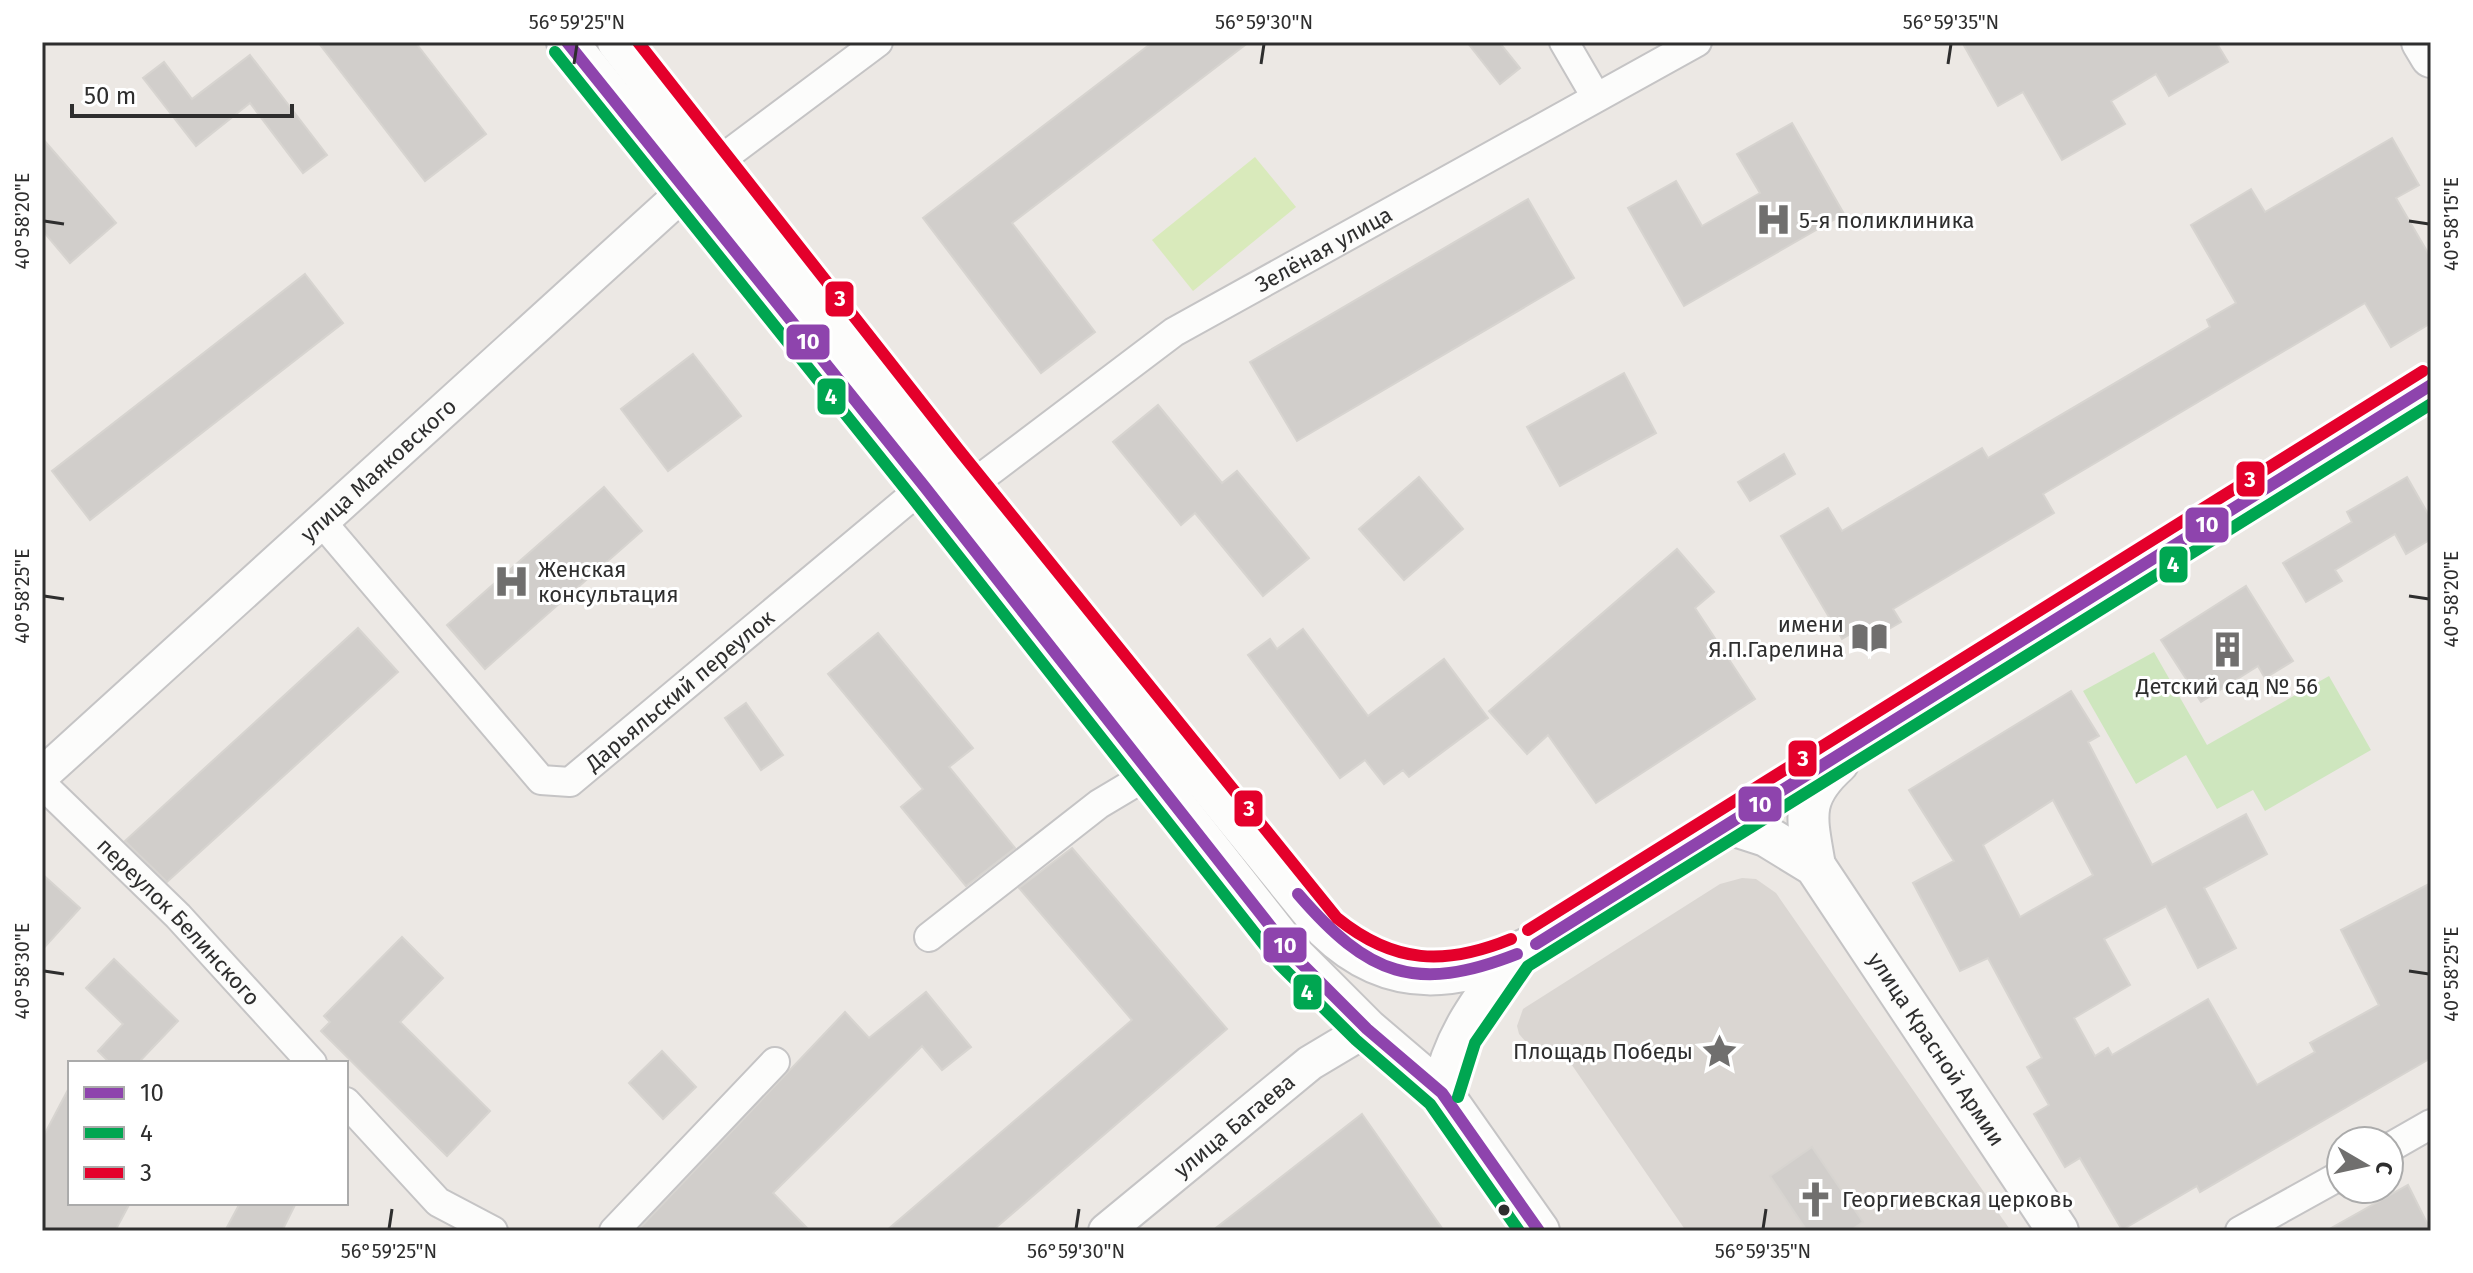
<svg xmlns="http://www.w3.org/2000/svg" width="2473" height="1273" viewBox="0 0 2473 1273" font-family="'Fira Sans',sans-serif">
  <rect width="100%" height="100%" fill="#ece8e4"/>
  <polygon fill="#cee6be" points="2154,652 2207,745 2329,676 2371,750 2265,811 2253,790 2217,809 2186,755 2136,784 2083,691"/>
  <polygon fill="#d9eabb" points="1255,157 1296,207 1193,291 1152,240"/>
  <polygon fill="#dad6d2" points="1742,878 1756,879 1776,893 2011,1231 1686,1231 1565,1055 1526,1042 1519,1034 1517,1026 1523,1009 1720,884"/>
  <g fill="#d1cecb" stroke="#d7d4d0" stroke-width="2" fill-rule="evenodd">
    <polygon points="318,42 415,42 486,134 425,181"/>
    <polygon points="1153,42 1249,42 1012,223 1095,332 1041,373 923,218"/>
    <polygon points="1467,42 1499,42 1520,68 1500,84"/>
    <polygon points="1962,42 2216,42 2228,62 2169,96 2156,74 2111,101 2125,124 2062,160 2023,92 1998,106"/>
    <polygon points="250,55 327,155 303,173 250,103 196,146 143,78 164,62 192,99"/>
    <polygon points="1792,123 1844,214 1684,306 1628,208 1676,181 1702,226 1760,193 1737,154"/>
    <polygon points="42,138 116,223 70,263 42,230"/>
    <polygon points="2392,138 2419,185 2396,198 2431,258 2431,323 2391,347 2365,303 2043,494 2054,513 1893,609 1901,622 1860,646 1852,633 1842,639 1781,536 1828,508 1842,531 1982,448 1988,458 2210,327 2207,320 2236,303 2191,225 2251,189 2265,212"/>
    <polygon points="1528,199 1574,278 1297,441 1250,362"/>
    <polygon points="305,274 343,323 90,520 52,471"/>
    <polygon points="693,354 741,416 668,471 621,409"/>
    <polygon points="1624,373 1656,433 1560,486 1527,427"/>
    <polygon points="1158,405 1222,483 1237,471 1309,558 1263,596 1195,513 1181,525 1113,442"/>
    <polygon points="1784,454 1795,474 1750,501 1738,482"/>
    <polygon points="1419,477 1463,529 1404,580 1359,529"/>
    <polygon points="2407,477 2431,519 2431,539 2406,554 2395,534 2335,570 2342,581 2306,602 2283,563 2352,522 2347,512"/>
    <polygon points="604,487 642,531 485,669 447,625"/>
    <polygon points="1677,549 1714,592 1695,608 1755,699 1596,803 1548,735 1527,754 1489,711"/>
    <polygon points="2246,586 2293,661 2265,678 2258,666 2201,702 2161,640"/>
    <polygon points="358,628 398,672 167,882 125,841"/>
    <polygon points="1303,629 1368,716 1444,659 1488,718 1409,777 1403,770 1384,784 1365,760 1340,778 1248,655 1270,639 1277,649"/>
    <polygon points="878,633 973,748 949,767 1015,848 966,886 901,807 923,789 828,674"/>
    <path d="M2071,691L2099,736L2088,742L2152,865L2246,814L2267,854L2204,888L2236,948L2198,968L2166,906L2104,939L2130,985L2074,1018L2095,1056L2108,1048L2112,1055L2208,999L2257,1085L2315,1052L2310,1043L2379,1005L2341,930L2431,883V1058L2200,1192L2197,1186L2122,1230L2080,1158L2065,1167L2034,1114L2049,1105L2027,1067L2042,1058L1988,958L1960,971L1913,883L1954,861L1909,790ZM2053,800L2093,875L2020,917L1983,845Z"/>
    <polygon points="746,703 783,755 761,770 725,718"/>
    <polygon points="1072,848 1227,1029 992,1231 886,1231 1132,1020 1019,888"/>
    <polygon points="42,874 80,908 42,950"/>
    <polygon points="402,937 443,978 400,1022 490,1111 447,1156 321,1031 330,1022 324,1016"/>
    <polygon points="114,959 178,1021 138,1063 110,1063 98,1051 123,1024 86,988"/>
    <polygon points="926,992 971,1047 942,1070 922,1046 773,1193 810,1231 637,1231 845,1012 869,1038"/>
    <polygon points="662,1051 696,1087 663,1119 629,1083"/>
    <polygon points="70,1086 70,1203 130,1203 115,1231 42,1231 42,1139"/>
    <polygon points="1362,1114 1444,1231 1212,1231"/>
    <polygon points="1812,1147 1863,1222 1850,1231 1807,1231 1770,1176"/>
    <polygon points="2408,1185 2431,1231 2326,1231"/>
    <polygon points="240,1203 296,1203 282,1231 225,1231"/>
  </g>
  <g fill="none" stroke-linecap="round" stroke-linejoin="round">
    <defs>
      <g id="minor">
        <polyline points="1564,42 1596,97"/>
        <polyline points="715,164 878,42"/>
        <path id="s1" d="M969,487L1174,332L1697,42"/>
        <path id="s2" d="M321,521L541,780L570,782L924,486"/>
        <path id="s3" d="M42,784L178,916L312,1063"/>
        <polyline points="929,937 1099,804 1151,773"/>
        <polyline points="346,1102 438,1202 493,1231"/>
        <polyline points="2389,1148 2431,1124"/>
        <polyline points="614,1231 775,1062"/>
        <polyline points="2240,1231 2341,1175"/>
      </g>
      <g id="tertiary">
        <path id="s4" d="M42,775L705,173"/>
        <path id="s5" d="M1106,1231L1310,1063L1367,1029"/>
      </g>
      <g id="secondary">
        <polyline points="567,42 924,486 1293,955 1367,1029 1442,1093 1539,1231"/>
        <path d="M618,42L946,460L1326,929C1391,992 1462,982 1536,944L2431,385"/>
        <polyline points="2422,42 2431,57"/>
        <path id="s6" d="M1729,824L1766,836L1815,866L2058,1231"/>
        <path d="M1815,866C1807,818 1799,798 1838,763"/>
        <path d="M1442,1093C1452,1037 1483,999 1516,954"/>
      </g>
    </defs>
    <use href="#minor" stroke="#c5c4c5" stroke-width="32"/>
    <use href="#tertiary" stroke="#c5c4c5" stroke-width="38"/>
    <use href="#secondary" stroke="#c5c4c5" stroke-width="44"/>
    <use href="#minor" stroke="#fcfcfb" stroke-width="28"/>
    <use href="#tertiary" stroke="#fcfcfb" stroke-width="34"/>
    <use href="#secondary" stroke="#fcfcfb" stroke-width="40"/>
    <defs>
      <g id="bus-1">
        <polyline points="567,42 924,486 1293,955 1367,1029 1442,1093 1539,1231"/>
        <path d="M1298,894C1368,975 1415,994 1517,954"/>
        <polyline points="1536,944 2431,385"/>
      </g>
      <g id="bus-2">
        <polyline points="555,52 911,496 1280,965 1356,1040 1430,1104 1519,1231"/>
        <polyline points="1458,1097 1475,1043 1528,966 2431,404"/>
      </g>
      <g id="bus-3">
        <path d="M638,42L959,450L1337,918C1394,964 1445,966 1511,939"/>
        <polyline points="1528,930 2423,371"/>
      </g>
    </defs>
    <use href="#bus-1" stroke="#fff" stroke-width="18"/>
    <use href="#bus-2" stroke="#fff" stroke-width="18"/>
    <use href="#bus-3" stroke="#fff" stroke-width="18"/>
    <use href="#bus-1" stroke="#8e44ad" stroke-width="12"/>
    <use href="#bus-2" stroke="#00a651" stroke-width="12"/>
    <use href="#bus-3" stroke="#e4002b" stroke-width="12"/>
  </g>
  <path fill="none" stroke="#2e2e2e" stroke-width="3" d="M574,64L577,44M1261,64L1264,44M1948,64L1951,44M44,221L64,224M2409,221L2429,224M44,596L64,599M2409,596L2429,599M44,971L64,974M2409,971L2429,974M389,1229L392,1209M1076,1229L1079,1209M1763,1229L1766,1209"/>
  <defs>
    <symbol id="hospital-bare" viewBox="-9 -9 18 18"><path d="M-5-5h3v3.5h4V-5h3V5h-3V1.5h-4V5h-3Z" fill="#706f6e" stroke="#fff" stroke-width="2.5" paint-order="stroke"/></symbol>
    <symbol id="library-bare" viewBox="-9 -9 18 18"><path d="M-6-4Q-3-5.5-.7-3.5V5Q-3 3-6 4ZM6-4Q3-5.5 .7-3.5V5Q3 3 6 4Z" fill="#706f6e" stroke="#fff" stroke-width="2.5" paint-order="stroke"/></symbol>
    <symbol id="building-bare" viewBox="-9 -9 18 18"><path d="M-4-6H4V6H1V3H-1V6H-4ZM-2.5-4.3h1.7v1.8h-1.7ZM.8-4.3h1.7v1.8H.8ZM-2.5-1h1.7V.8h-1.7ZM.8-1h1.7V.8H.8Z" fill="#706f6e" stroke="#fff" stroke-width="2.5" paint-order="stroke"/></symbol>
    <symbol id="sight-bare" viewBox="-9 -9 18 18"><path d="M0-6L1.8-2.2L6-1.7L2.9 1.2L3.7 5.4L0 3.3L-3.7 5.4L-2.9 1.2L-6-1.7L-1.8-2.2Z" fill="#706f6e" stroke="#fff" stroke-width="2.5" paint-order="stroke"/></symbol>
    <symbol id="church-bare" viewBox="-9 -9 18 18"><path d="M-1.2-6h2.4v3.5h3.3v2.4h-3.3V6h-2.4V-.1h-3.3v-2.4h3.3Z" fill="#706f6e" stroke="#fff" stroke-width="2.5" paint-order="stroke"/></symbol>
  </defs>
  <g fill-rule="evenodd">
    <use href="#hospital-bare" x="1748" y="194" width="51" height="51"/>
    <use href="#hospital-bare" x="486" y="556" width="51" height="51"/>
    <use href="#library-bare" x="1844" y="612" width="51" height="51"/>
    <use href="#building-bare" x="2202" y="624" width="51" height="51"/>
    <use href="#sight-bare" x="1694" y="1026" width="51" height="51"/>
    <use href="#church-bare" x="1790" y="1174" width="51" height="51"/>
  </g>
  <circle fill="#2e2e2e" stroke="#fff" stroke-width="3" cx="1504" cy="1210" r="7"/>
  <g text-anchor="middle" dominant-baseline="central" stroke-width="6" stroke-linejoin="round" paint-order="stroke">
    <g font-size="22" fill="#2e2e2e" stroke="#fff" text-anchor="start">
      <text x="1799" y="220">5-я поликлиника</text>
      <text x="538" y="569">Женская<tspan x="538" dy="25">консультация</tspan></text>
      <text x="1844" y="624" text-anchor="end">имени<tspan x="1844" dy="25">Я.П.Гарелина</tspan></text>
      <text x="2227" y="686" text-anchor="middle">Детский сад № 56</text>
      <text x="1693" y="1051" text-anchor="end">Площадь Победы</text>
      <text x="1842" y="1199">Георгиевская церковь</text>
    </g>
    <g font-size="22" fill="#2e2e2e" stroke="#fff">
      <text stroke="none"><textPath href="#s1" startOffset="428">Зелёная улица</textPath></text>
      <text stroke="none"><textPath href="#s4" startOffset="454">улица Маяковского</textPath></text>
      <text stroke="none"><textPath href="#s2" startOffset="512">Дарьяльский переулок</textPath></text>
      <text stroke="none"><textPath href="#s3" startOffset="194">переулок Белинского</textPath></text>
      <text stroke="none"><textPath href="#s6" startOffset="316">улица Красной Армии</textPath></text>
      <text stroke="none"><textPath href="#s5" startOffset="166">улица Багаева</textPath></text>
    </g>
  </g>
  <g stroke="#fff" stroke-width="3">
    <rect x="824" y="280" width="31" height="38" rx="8" fill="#e4002b"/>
    <rect x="785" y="323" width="46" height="38" rx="8" fill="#8e44ad"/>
    <rect x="816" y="377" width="31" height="39" rx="8" fill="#00a651"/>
    <rect x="2235" y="460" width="31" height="38" rx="8" fill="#e4002b"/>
    <rect x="2184" y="506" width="46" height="38" rx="8" fill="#8e44ad"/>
    <rect x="2158" y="545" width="31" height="39" rx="8" fill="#00a651"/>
    <rect x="1787" y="739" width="31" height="39" rx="8" fill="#e4002b"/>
    <rect x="1737" y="785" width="46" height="38" rx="8" fill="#8e44ad"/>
    <rect x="1233" y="789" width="31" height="39" rx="8" fill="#e4002b"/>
    <rect x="1262" y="926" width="46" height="38" rx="8" fill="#8e44ad"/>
    <rect x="1292" y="973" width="31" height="38" rx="8" fill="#00a651"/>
  </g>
  <g font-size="22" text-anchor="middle" font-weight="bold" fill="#fff">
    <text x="840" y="306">3</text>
    <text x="808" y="349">10</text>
    <text x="831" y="404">4</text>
    <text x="2250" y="487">3</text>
    <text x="2207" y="532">10</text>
    <text x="2173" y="572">4</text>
    <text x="1803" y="766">3</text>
    <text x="1760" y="812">10</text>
    <text x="1249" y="816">3</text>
    <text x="1285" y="953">10</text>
    <text x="1307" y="1000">4</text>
  </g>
  <rect width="2473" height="1273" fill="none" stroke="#ffffff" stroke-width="88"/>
  <rect x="68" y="1061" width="280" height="144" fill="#ffffff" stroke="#ababab" stroke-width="2"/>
  <rect x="84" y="1087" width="40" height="12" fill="#8e44ad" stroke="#ababab" stroke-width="2"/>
  <text x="140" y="1101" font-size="24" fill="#2e2e2e">10</text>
  <rect x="84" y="1127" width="40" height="12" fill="#00a651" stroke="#ababab" stroke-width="2"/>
  <text x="140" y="1141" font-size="24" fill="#2e2e2e">4</text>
  <rect x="84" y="1167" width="40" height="12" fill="#e4002b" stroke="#ababab" stroke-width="2"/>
  <text x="140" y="1181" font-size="24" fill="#2e2e2e">3</text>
  <g transform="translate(2365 1165) rotate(99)"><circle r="38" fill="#ffffff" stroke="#ababab" stroke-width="2"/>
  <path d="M0-6L14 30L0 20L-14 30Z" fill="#706f6e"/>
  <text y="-12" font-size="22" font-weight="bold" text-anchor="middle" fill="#2e2e2e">С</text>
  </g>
  <path d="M72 104v12h220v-12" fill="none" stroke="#2e2e2e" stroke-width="4"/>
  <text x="84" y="104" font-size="24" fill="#2e2e2e" stroke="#ffffff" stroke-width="6" paint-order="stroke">50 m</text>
  <rect x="44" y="44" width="2385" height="1185" fill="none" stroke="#2e2e2e" stroke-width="3"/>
  <g font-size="20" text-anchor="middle" fill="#2e2e2e">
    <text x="577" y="29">56°59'25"N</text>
    <text x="1264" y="29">56°59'30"N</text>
    <text x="1951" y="29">56°59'35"N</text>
    <text transform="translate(22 221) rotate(-90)" y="7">40°58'20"E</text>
    <text transform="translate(2451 224) rotate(-90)" y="7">40°58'15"E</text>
    <text transform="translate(22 596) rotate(-90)" y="7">40°58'25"E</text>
    <text transform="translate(2451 599) rotate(-90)" y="7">40°58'20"E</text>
    <text transform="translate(22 971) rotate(-90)" y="7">40°58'30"E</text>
    <text transform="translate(2451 974) rotate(-90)" y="7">40°58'25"E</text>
    <text x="389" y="1258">56°59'25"N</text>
    <text x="1076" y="1258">56°59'30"N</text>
    <text x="1763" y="1258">56°59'35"N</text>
  </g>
</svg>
